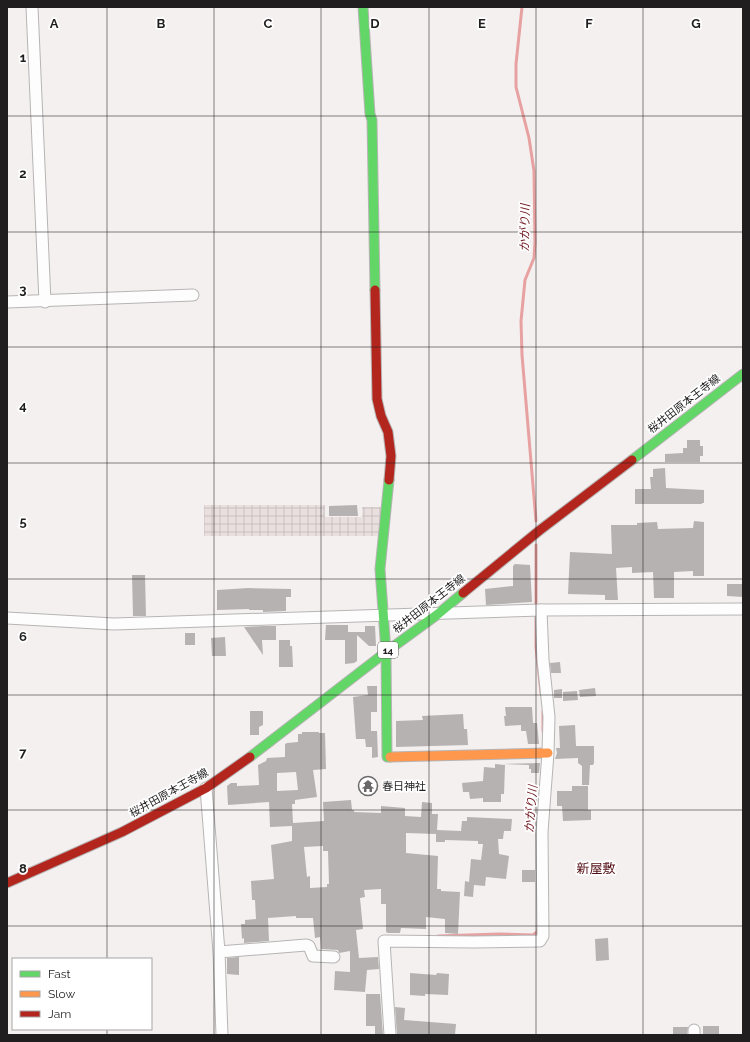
<svg xmlns="http://www.w3.org/2000/svg" width="750" height="1042" viewBox="0 0 750 1042" font-family="Raleway,'Noto Sans JP',sans-serif">
  <defs>
    <pattern id="industrial-grid" width="8" height="8" patternUnits="userSpaceOnUse"><rect width="8" height="8" fill="#eadfdf"/><path d="M0 4h8M4 0v8" fill="none" stroke="#c8bfbf"/></pattern>
  </defs>
  <rect width="100%" height="100%" fill="#f4f0f0"/>
  <polygon fill="url(#industrial-grid)" points="204,505 325,505 325,517 362,517 362,507 383,507 383,536 204,536"/>
  <g fill="none" stroke-linecap="round" stroke-linejoin="round">
    <g stroke="#e7a1a1" stroke-width="3">
      <polyline points="522,7 516,64 516,87 529,138 534,171 535,243 534,258 525,280 521,321 522,355 536,521"/>
      <polyline points="536,608 536,545"/>
      <polyline points="536,613 536,647 541,693"/>
      <polyline points="543,711 543,731"/>
      <polyline points="438,936 499,934 533,935 537,932 538,928"/>
    </g>
  </g>
  <g fill="#b6b2b2" fill-rule="evenodd">
    <polygon points="687,440 700,440 700,446 703,446 703,456 700,456 700,462 665,462 665,454 683,453 683,448 687,448"/>
    <polygon points="665,468 666,488 704,490 704,503 702,503 702,504 635,504 635,489 651,489 650,477 653,477 653,469"/>
    <polygon points="357,505 358,516 329,516 329,506"/>
    <polygon points="694,521 704,522 704,576 693,576 693,571 674,572 674,598 654,598 653,572 632,573 632,567 616,568 618,600 605,600 605,595 568,594 570,552 612,554 611,525 637,525 637,523 657,522 658,529 693,528"/>
    <polygon points="515,564 530,565 532,602 486,605 485,589 513,586 513,566"/>
    <polygon points="132,575 145,575 146,616 133,616"/>
    <polygon points="727,584 743,584 743,597 727,596"/>
    <polygon points="248,588 291,589 291,597 286,597 286,611 263,612 263,610 249,610 249,609 217,610 217,590"/>
    <polygon points="326,625 348,625 348,632 365,632 365,626 375,626 376,646 369,646 357,635 357,661 354,663 345,664 345,640 325,640"/>
    <polygon points="263,626 276,626 276,640 262,640 263,655 244,627"/>
    <rect x="185" y="633" width="10" height="12"/>
    <polygon points="225,637 226,656 212,656 211,638"/>
    <polygon points="279,640 290,640 290,646 292,646 293,667 279,667"/>
    <polygon points="560,662 561,673 551,673 550,663"/>
    <polygon points="367,686 377,686 377,712 371,712 371,731 377,731 378,757 372,758 372,747 366,747 365,739 356,739 353,697 368,695"/>
    <polygon points="595,688 596,696 580,697 579,690"/>
    <polygon points="562,689 562,698 554,698 554,690"/>
    <polygon points="577,691 578,700 563,701 563,692"/>
    <polygon points="505,707 532,707 533,723 537,723 539,744 528,744 526,731 521,731 521,725 505,726 504,716 506,716"/>
    <polygon points="250,711 263,711 263,725 259,727 259,735 250,735"/>
    <polygon points="463,714 464,729 467,729 468,745 396,747 396,721 423,720 422,716"/>
    <polygon points="575,725 576,746 594,746 594,763 593,765 590,765 589,785 582,785 582,766 578,763 578,758 555,759 557,753 556,748 560,748 559,726"/>
    <path d="M302,732H319V733H325L326,769L313,770L317,797L295,800V804H292L293,823L324,821L323,802L351,800L352,810H354V812L381,813V806L405,808V816L421,817L422,802L432,803V814H438L437,830L461,831L462,821H467V817L512,819L511,831H504L503,839H498L499,854L509,856L506,879L486,877L485,886L474,885L473,897L464,896L465,881L469,882L471,859L481,860L483,844H478V841L445,840V842H436V834L406,833V853L438,856L437,889H441V891L460,892L458,934L445,933V919L426,917V929L401,928L400,933H388L386,932V904H381V889L364,890L365,897L360,898L363,929L356,930L359,958L378,957L379,969L367,970L365,992L334,990L335,971L350,972V951L339,953L338,950L321,949L320,937L315,938L313,918H296V916L268,918L269,941L244,943V938L242,939L241,924H245V920L256,919L255,900H252L251,881L274,879L271,845L292,841V826L270,827L269,802L228,805L227,786L231,783H237V786L259,785L258,765L266,761L267,758L285,757V744L287,743L298,742V734H302ZM296,772L298,790L277,791V773ZM323,846V851H328L329,884H327V887L310,888V876L307,877L304,847Z"/>
    <polygon points="540,763 539,773 531,773 531,769 529,769 529,765 503,764"/>
    <polygon points="495,764 505,765 504,794 501,794 501,802 483,802 483,798 470,799 469,792 463,792 462,783 483,781 484,767 495,768"/>
    <polygon points="572,786 588,786 588,810 591,810 591,820 563,821 562,806 557,806 557,791 572,791"/>
    <rect x="522" y="870" width="13" height="12"/>
    <polygon points="608,938 609,960 596,961 595,939"/>
    <polygon points="239,957 239,975 227,974 227,958"/>
    <polygon points="410,973 436,975 437,973 449,974 448,995 425,994 425,996 410,995"/>
    <polygon points="366,994 380,994 383,1035 375,1035 375,1026 366,1026"/>
    <polygon points="395,1007 405,1008 404,1020 456,1024 455,1035 397,1035"/>
    <rect x="703" y="1026" width="16" height="9"/>
    <polygon points="673,1027 688,1027 687,1035 673,1035"/>
  </g>
  <g fill="none" stroke-linecap="round" stroke-linejoin="round">
    <defs>
      <g id="street">
        <polyline points="32,7 45,302"/>
        <polyline points="7,302 193,295"/>
        <polyline points="7,618 114,624 541,610 743,609"/>
        <polyline points="206,788 219,952 222,1035"/>
        <polyline points="219,952 306,945 309,946 313,956 334,957"/>
        <polyline points="694,1030 694,1035"/>
        <polyline points="390,1035 384,941 473,942 540,941 543,936 542,832 548,753 549,717 543,660 541,610"/>
      </g>
      <g id="fast">
        <polyline points="363,7 370,114 372,120 375,290"/>
        <polyline points="632,460 743,374"/>
        <polyline points="389,480 380,569 386,652 387,757 390,757"/>
        <polyline points="250,757 386,652 438,614 463,593"/>
      </g>
      <polyline id="slow" points="390,757 548,753"/>
      <g id="jam">
        <polyline points="375,290 377,399 381,416 388,432 391,456 389,480"/>
        <polyline points="463,593 540,530 632,460"/>
        <polyline points="7,883 122,832 206,788 250,757"/>
      </g>
    </defs>
    <use href="#street" stroke="#b7b4b4" stroke-width="13"/>
    <use href="#fast" stroke="#b7b4b4" stroke-width="11"/>
    <use href="#slow" stroke="#b7b4b4" stroke-width="11"/>
    <use href="#jam" stroke="#b7b4b4" stroke-width="11"/>
    <use href="#street" stroke="#fdfdfd" stroke-width="11"/>
    <use href="#fast" stroke="#63d668" stroke-width="9"/>
    <use href="#slow" stroke="#ff974d" stroke-width="9"/>
    <use href="#jam" stroke="#b3261e" stroke-width="9"/>
  </g>
  <path fill="none" stroke="#201e1e" stroke-width="1" stroke-opacity="0.55" d="M107,7V959M214,7V1035M321,7V1035M429,7V1035M536,7V1035M643,7V1035M7,116H743M7,232H743M7,347H743M7,463H743M7,579H743M7,695H743M7,810H743M7,926H743M107,1029V1035"/>
  <defs>
    <symbol id="temple-ring" viewBox="-11 -11 22 22"><circle r="9.5" fill="#fff" stroke="#6a6868" stroke-width="1.5"/><path d="M0-6L5-2H3V0L6.5 2.5H4V6H1.5V3h-3V6H-4V2.5H-6.5L-3 0V-2H-5Z" fill="#6a6868"/></symbol>
  </defs>
  <g fill-rule="evenodd">
    <use href="#temple-ring" x="357" y="775" width="22" height="22"/>
  </g>
  <g text-anchor="middle" dominant-baseline="central" stroke-width="3.5" stroke-linejoin="round" paint-order="stroke">
    <rect fill="#fff" stroke="#636262" stroke-width="1" x="378" y="642" width="20" height="16" rx="3"/>
    <g font-size="10" font-weight="bold" fill="#201e1e">
      <text x="388" y="650">14</text>
    </g>
    <g font-size="11" fill="#201e1e" stroke="#fff">
      <text transform="translate(684 404) rotate(-38)">桜井田原本王寺線</text>
      <text transform="translate(429 604) rotate(-38)">桜井田原本王寺線</text>
      <text transform="translate(169 793) rotate(-29)">桜井田原本王寺線</text>
    </g>
    <g font-size="11" fill="#201e1e" stroke="#fff" text-anchor="start">
      <text x="382" y="786">春日神社</text>
    </g>
    <g font-size="12" font-style="italic" fill="#711821" stroke="#fff">
      <text transform="translate(525 228) rotate(-89)">かがり川</text>
      <text transform="translate(531 809) rotate(-85)">かがり川</text>
    </g>
    <g font-size="13" fill="#540f16" stroke="#fff">
      <text x="596" y="868">新屋敷</text>
    </g>
  </g>
  <g font-size="13" text-anchor="middle" font-weight="bold" fill="#201e1e" stroke="#fff" stroke-width="3.5" stroke-linejoin="round" paint-order="stroke">
    <text x="54" y="28">A</text>
    <text x="161" y="28">B</text>
    <text x="268" y="28">C</text>
    <text x="375" y="28">D</text>
    <text x="482" y="28">E</text>
    <text x="589" y="28">F</text>
    <text x="696" y="28">G</text>
    <text x="23" y="62">1</text>
    <text x="23" y="178">2</text>
    <text x="23" y="294">3</text>
    <text x="23" y="410">4</text>
    <text x="23" y="526">5</text>
    <text x="23" y="641">6</text>
    <text x="23" y="757">7</text>
    <text x="23" y="873">8</text>
  </g>
  <rect width="750" height="1042" fill="none" stroke="#201e1e" stroke-width="16"/>
  <rect x="12" y="958" width="140" height="72" fill="#ffffff" stroke="#a6a5a5"/>
  <rect x="20" y="971" width="20" height="6" fill="#63d668" stroke="#a6a5a5"/>
  <text x="48" y="978" font-size="12" fill="#201e1e">Fast</text>
  <rect x="20" y="991" width="20" height="6" fill="#ff974d" stroke="#a6a5a5"/>
  <text x="48" y="998" font-size="12" fill="#201e1e">Slow</text>
  <rect x="20" y="1011" width="20" height="6" fill="#b3261e" stroke="#a6a5a5"/>
  <text x="48" y="1018" font-size="12" fill="#201e1e">Jam</text>
</svg>
